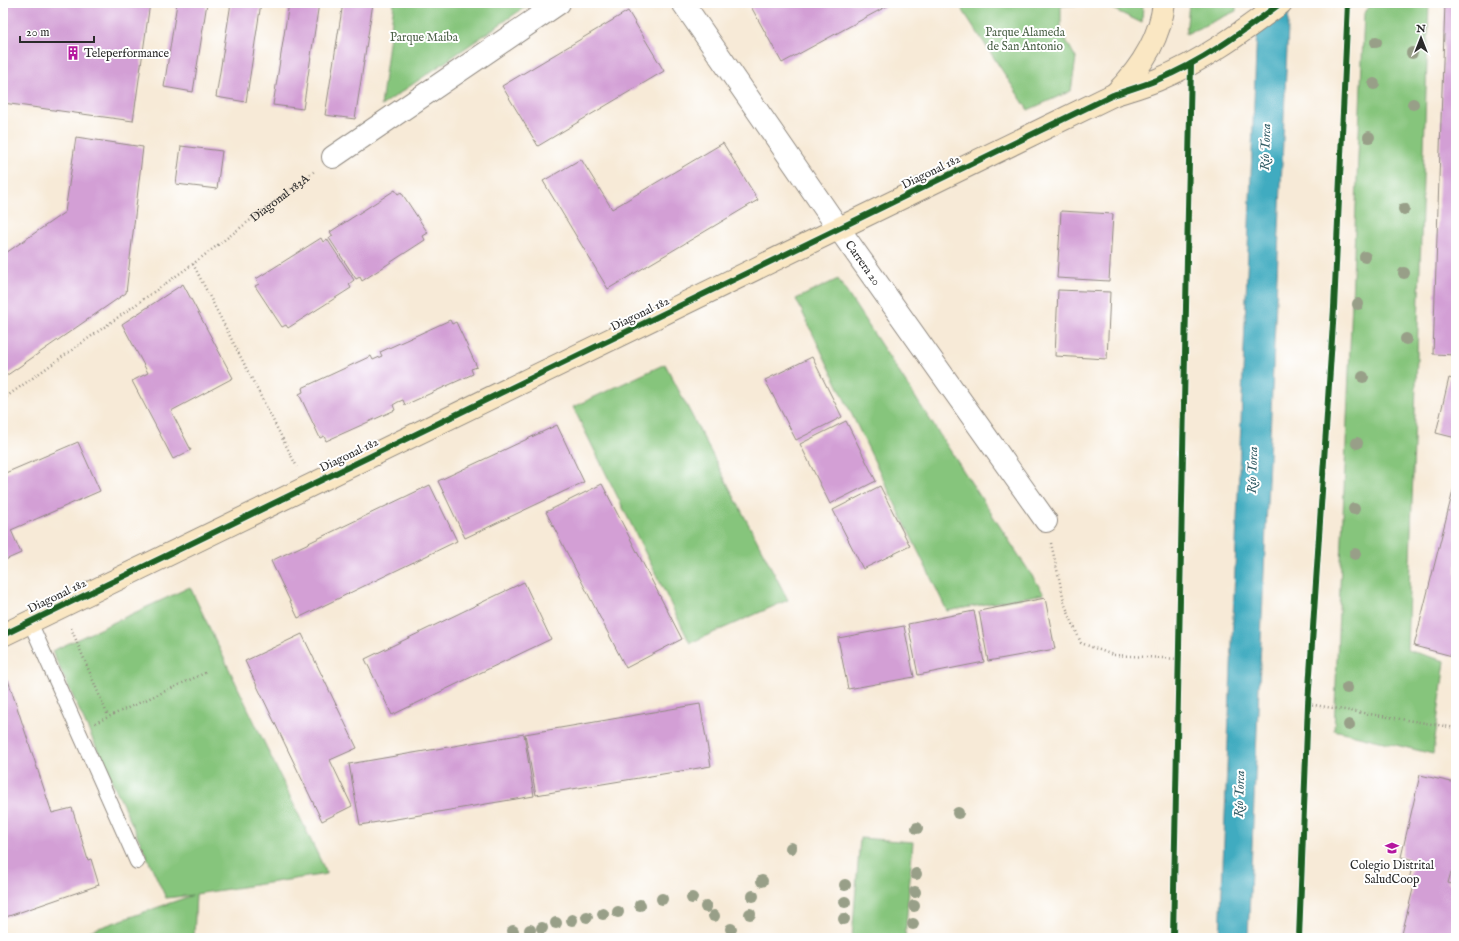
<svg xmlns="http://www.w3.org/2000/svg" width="1459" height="941" viewBox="0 0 1459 941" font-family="'IM FELL English',serif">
  <rect width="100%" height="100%" fill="#fff"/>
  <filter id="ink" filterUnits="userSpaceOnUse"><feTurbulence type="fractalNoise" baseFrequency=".025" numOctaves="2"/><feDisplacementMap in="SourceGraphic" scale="8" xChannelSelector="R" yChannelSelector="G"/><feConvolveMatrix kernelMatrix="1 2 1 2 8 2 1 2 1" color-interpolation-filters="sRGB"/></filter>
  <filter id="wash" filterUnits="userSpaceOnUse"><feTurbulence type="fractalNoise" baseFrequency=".012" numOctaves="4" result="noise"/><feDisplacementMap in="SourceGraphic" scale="16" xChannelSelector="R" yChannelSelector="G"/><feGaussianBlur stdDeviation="0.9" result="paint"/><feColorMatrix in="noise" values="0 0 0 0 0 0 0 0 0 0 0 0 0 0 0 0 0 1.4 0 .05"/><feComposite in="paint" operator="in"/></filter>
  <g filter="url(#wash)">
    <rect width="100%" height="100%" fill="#f7ead7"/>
    <g fill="#86c57c" stroke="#587854">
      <polygon points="394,3 531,3 381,106"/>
      <polygon points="958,3 1100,3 1061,6 1061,31 1076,58 1071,91 1028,110"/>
      <polygon points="1100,3 1143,3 1142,23"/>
      <polygon points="1189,3 1236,3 1236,11 1186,34"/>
      <polygon points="1373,3 1429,3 1407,650 1445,661 1433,754 1334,730 1364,13"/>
      <polygon points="838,279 1044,594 947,611 796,299"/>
      <polygon points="665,364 788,600 690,643 573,407"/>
      <polygon points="190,587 327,874 196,894 194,938 70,938 193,895 166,898 52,651"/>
      <polygon points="860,838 913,842 905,938 852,938"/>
    </g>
    <polygon fill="#41abc0" stroke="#366b76" points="1258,3 1289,3 1248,938 1220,938"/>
    <g id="blocks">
      <g fill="#d39fd5">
        <polygon points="3,3 150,3 133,121 3,103"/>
        <polygon points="177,3 207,3 193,92 164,87"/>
        <polygon points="231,3 261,3 246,102 216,97"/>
        <polygon points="289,3 319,3 303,109 273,105"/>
        <polygon points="343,3 373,3 355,119 325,115"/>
        <polygon points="749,3 889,3 889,5 782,63"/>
        <polygon points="1445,3 1456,3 1456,355 1433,354"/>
        <polygon points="628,11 664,71 538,146 502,86"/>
        <polygon points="76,137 143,147 126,293 3,378 3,255 65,212"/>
        <polygon points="723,143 758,200 608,289 543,181 581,159 612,209"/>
        <polygon points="181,146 222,151 217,189 176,184"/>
        <polygon points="395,190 398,194 401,192 428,233 423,236 425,240 362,281 360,277 356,279 329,238 333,236 330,232"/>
        <polygon points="1061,211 1113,214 1109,281 1057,278"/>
        <polygon points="321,238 323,242 327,239 354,280 349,284 351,288 288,328 286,325 282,327 255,286 259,284 256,279"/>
        <polygon points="183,284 233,378 171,411 191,450 173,459 132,381 148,373 122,324"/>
        <polygon points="1058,290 1110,292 1107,359 1055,356"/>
        <polygon points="450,320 452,324 456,322 477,367 471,369 473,374 405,405 403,400 398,402 393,405 395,410 326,441 324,436 320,438 299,394 303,392 302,388 371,356 373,360 382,356 380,352"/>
        <polygon points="812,357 842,417 796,440 765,380"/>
        <polygon points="1449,378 1456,380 1456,438 1436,433"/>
        <polygon points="846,421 876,481 830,504 800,444"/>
        <polygon points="557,425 584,482 465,538 438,481"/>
        <polygon points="78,442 100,491 11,530 21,553 3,561 3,474"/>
        <polygon points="1455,483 1456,483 1456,657 1414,646"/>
        <polygon points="602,484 682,639 626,668 546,512"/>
        <polygon points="430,485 457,541 298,618 271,561"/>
        <polygon points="880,486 910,546 863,569 833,510"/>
        <polygon points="524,582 551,639 392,715 365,659"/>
        <polygon points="1045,598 1055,649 988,661 979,611"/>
        <polygon points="974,611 984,662 918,675 908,624"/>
        <polygon points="904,626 914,677 848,689 838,638"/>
        <polygon points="302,634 357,748 330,760 352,806 322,821 245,661"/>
        <polygon points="8,680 52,813 72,808 88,860 91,859 99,885 3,918 3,682"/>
        <polygon points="700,704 711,766 536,795 525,734"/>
        <polygon points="524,734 534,796 360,825 349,764"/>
        <polygon points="1420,775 1456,783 1456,873 1451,872 1448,883 1456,885 1456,938 1401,938 1414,885 1408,883 1414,860 1401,857"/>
      </g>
    </g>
  </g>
  <g filter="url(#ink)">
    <use href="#blocks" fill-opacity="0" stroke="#918a81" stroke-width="1"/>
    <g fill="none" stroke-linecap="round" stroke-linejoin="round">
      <defs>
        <polyline id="lane" points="30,622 137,862"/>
        <g id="street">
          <path id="s2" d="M683,3L839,229L1046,521"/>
          <polyline points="333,157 559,3"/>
        </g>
        <g id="secondary">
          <path d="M1116,93C1141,68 1160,39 1164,3"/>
          <path d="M3,635L1113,95C1128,90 1142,86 1157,80C1202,62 1242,32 1281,3"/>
        </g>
      </defs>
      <use href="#lane" stroke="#918a81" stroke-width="16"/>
      <use href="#street" stroke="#918a81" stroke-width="24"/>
      <use href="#secondary" stroke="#918a81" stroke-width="24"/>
      <g stroke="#918a81" stroke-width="2.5" stroke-dasharray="1 3" stroke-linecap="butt">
        <polyline points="193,264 297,467"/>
        <path id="s1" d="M3,399L193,264L316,170"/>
        <polyline points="1051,543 1065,605 1081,643 1113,655 1180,659"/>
        <polyline points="71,628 108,716"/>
        <polyline points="1308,704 1456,728"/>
        <polyline points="95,723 207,672"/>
      </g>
      <use href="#lane" stroke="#fff" stroke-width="14"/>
      <use href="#street" stroke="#fff" stroke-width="22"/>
      <use href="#secondary" stroke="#fae7c3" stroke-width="22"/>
      <defs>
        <g id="cycleway">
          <path d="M3,635L1113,95C1128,90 1142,86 1157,80C1202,62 1242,32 1281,3"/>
          <polyline points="1173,938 1191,64"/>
          <polyline points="1299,938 1308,704 1334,308 1348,3"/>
        </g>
      </defs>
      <use href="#cycleway" stroke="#fff" stroke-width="8"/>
      <use href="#cycleway" stroke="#1b5e20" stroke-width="6"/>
    </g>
    <g fill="#989f88">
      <circle cx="1376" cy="42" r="6"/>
      <circle cx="1412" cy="53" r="6"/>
      <circle cx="1374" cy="84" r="6"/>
      <circle cx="1413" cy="104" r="6"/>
      <circle cx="1369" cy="137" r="6"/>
      <circle cx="1404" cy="209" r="6"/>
      <circle cx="1365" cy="257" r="6"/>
      <circle cx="1404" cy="273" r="6"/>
      <circle cx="1358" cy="304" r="6"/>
      <circle cx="1406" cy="339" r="6"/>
      <circle cx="1363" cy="377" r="6"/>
      <circle cx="1357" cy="443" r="6"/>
      <circle cx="1354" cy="509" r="6"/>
      <circle cx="1355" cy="554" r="6"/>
      <circle cx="1347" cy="688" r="6"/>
      <circle cx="1349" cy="725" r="6"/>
      <circle cx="958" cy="813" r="6"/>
      <circle cx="917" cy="828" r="6"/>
      <circle cx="791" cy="848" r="6"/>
      <circle cx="916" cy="874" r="6"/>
      <circle cx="762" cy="881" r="6"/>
      <circle cx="845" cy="885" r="6"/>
      <circle cx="915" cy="892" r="6"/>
      <circle cx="753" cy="896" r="6"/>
      <circle cx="692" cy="898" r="6"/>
      <circle cx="662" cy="899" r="6"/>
      <circle cx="845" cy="902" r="6"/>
      <circle cx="640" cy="905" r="6"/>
      <circle cx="914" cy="906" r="6"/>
      <circle cx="706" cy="907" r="6"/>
      <circle cx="618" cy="912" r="6"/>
      <circle cx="603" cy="914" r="6"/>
      <circle cx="750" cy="914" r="6"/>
      <circle cx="714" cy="916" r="6"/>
      <circle cx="587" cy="917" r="6"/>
      <circle cx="844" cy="919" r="6"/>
      <circle cx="572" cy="920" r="6"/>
      <circle cx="556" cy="923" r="6"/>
      <circle cx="913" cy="924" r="6"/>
      <circle cx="542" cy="928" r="6"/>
      <circle cx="731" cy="929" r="6"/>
      <circle cx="530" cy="930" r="6"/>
      <circle cx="513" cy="931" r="6"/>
    </g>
  </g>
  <defs>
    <symbol id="building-bare" viewBox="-9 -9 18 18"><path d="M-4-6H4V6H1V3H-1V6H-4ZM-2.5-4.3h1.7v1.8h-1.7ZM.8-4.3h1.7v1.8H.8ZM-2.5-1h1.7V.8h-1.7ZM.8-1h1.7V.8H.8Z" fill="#b5179e" stroke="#fff" stroke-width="2.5" paint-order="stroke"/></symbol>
    <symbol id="school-bare" viewBox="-9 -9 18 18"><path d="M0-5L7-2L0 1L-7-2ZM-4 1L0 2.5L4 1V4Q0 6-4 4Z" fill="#b5179e" stroke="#fff" stroke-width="2.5" paint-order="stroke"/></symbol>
  </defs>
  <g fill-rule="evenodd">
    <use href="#building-bare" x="63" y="43" width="20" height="20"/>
    <use href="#school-bare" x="1382" y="838" width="20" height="20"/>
  </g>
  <g text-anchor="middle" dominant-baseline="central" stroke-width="4" stroke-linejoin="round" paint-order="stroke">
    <g font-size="12" fill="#4b6147" stroke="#fff">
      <text x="1025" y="32">Parque Alameda<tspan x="1025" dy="14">de San Antonio</tspan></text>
      <text x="424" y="37">Parque Maiba</text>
    </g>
    <g font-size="12" fill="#2b2b2b" stroke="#fff" text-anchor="start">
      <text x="84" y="53">Teleperformance</text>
      <text x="1392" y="865" text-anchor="middle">Colegio Distrital<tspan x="1392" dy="14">SaludCoop</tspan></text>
    </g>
    <g font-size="12" fill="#2b2b2b" stroke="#fff">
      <text transform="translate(931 172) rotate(-26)">Diagonal 182</text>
      <text stroke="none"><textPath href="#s1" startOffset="342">Diagonal 183A</textPath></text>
      <text stroke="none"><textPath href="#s2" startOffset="316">Carrera 20</textPath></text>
      <text transform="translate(640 314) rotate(-26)">Diagonal 182</text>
      <text transform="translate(349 455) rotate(-26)">Diagonal 182</text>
      <text transform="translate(57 596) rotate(-26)">Diagonal 182</text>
    </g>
    <g font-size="13" font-style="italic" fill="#345e67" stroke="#fff">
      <text transform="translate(1266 147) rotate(-88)">Río Torca</text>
      <text transform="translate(1253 470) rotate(-88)">Río Torca</text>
      <text transform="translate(1240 794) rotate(-88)">Río Torca</text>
    </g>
  </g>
  <rect width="1459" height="941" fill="none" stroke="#fff" stroke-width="16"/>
  <g transform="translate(1421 38)" stroke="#ffffff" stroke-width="3" paint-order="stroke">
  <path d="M0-3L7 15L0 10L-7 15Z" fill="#2b2b2b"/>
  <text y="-6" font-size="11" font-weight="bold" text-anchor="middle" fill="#2b2b2b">N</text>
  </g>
  <path d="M20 36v6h74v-6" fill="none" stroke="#2b2b2b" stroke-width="2"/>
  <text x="26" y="36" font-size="12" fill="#2b2b2b" stroke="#ffffff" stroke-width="3" paint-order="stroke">20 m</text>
</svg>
